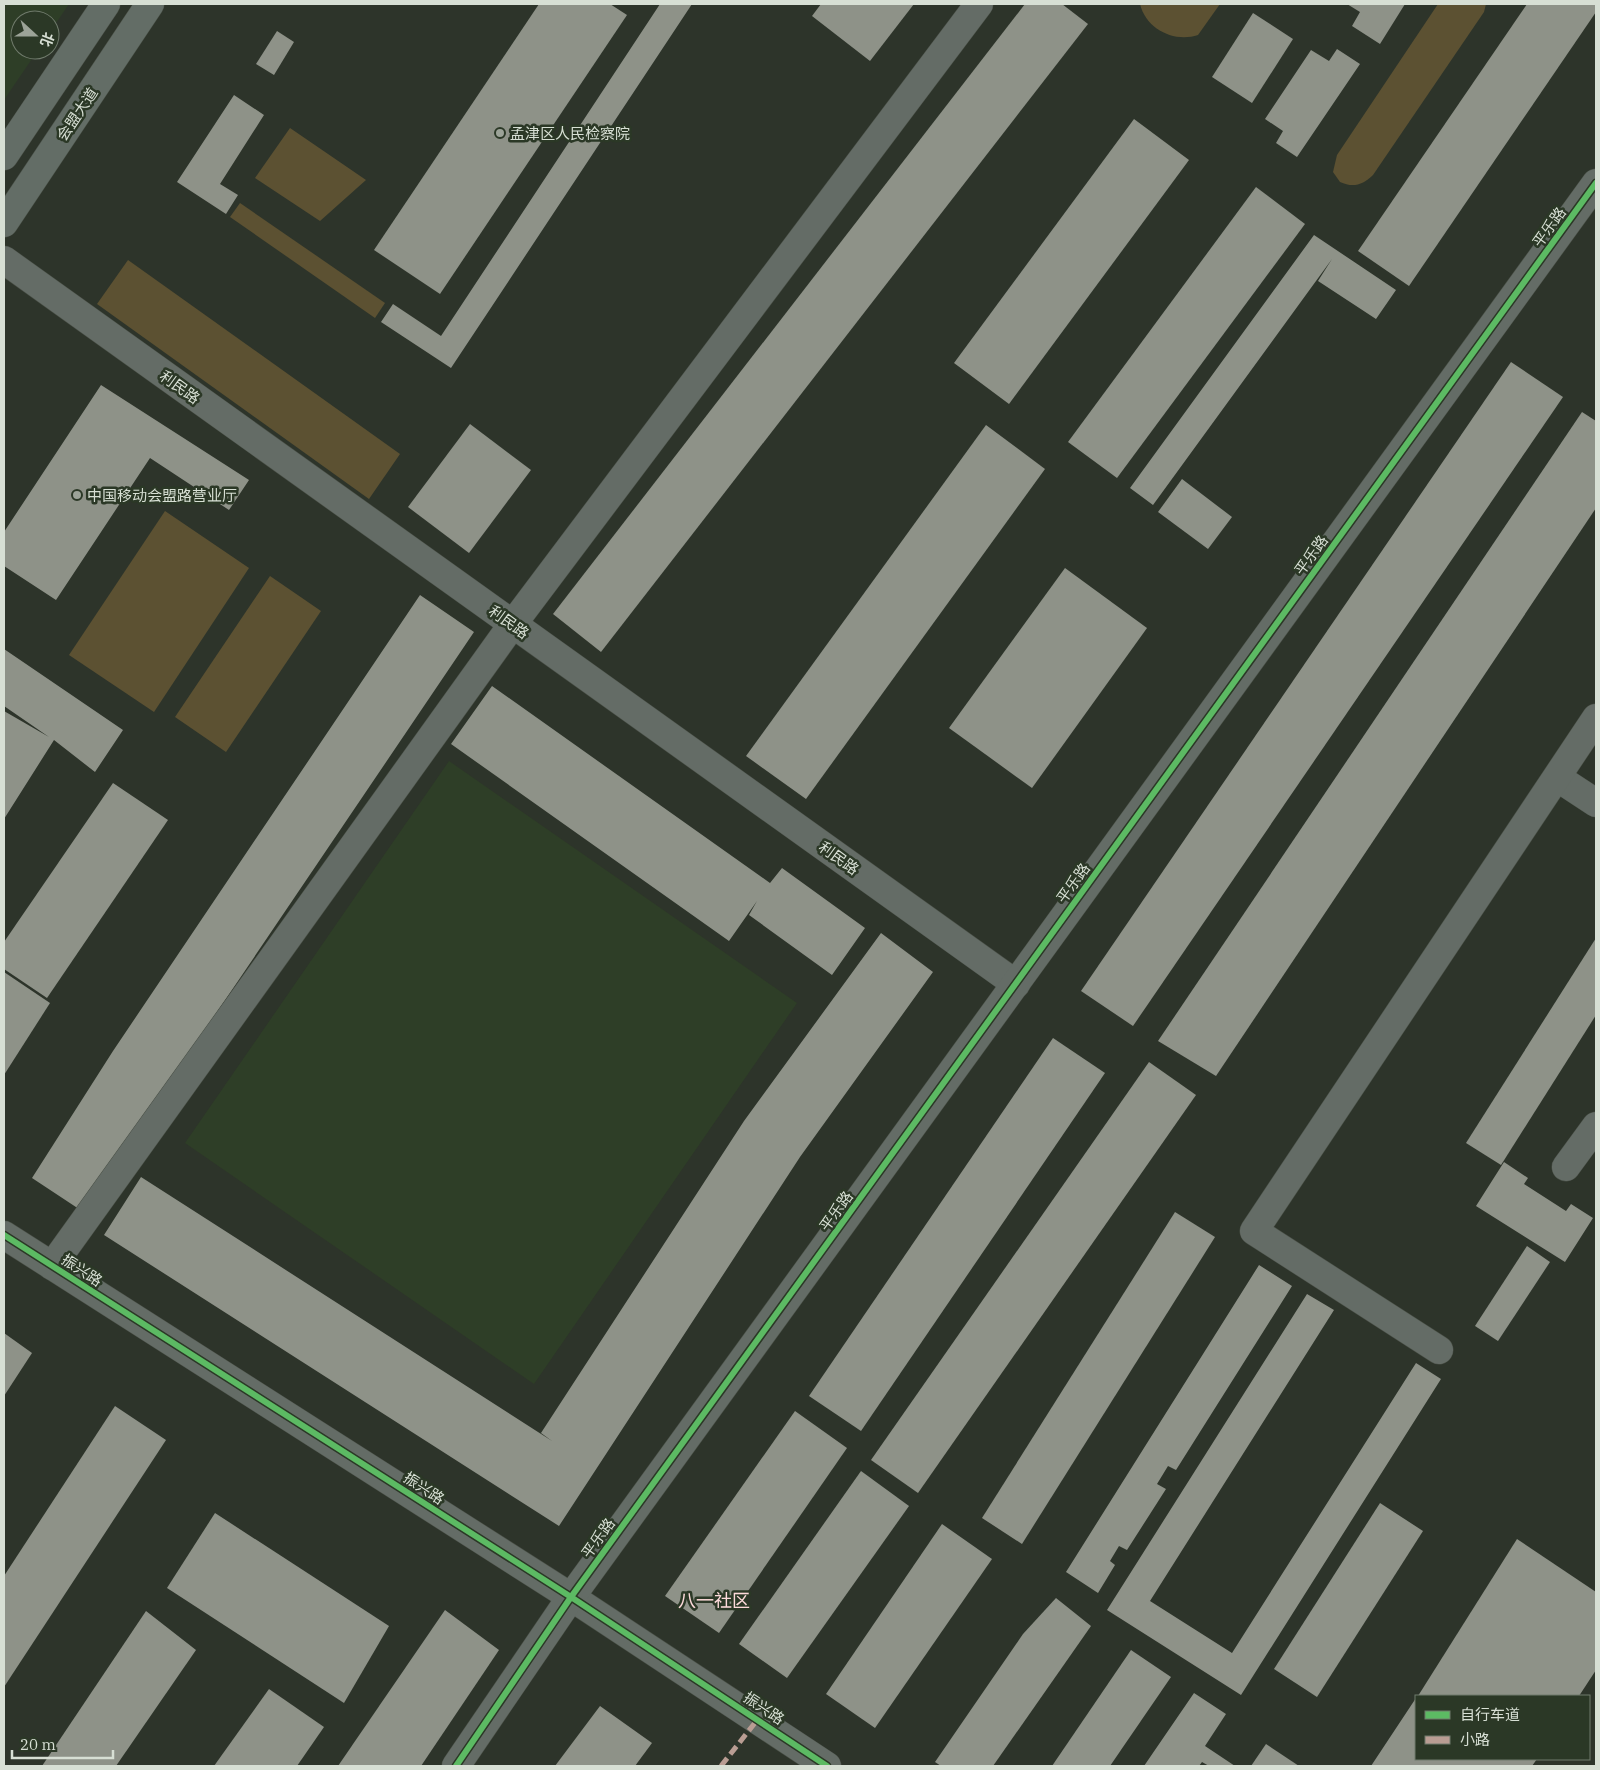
<svg xmlns="http://www.w3.org/2000/svg" width="1600" height="1770" viewBox="0 0 1600 1770" font-family="'IBM Plex Serif','Noto Sans SC',serif">
  <rect width="100%" height="100%" fill="#2d342a"/>
  <g fill="#2e3e27">
    <polygon points="4,4 69,4 50,32 50,20 20,20 20,50 38,50 4,100"/>
    <polygon points="449,761 797,1003 534,1384 185,1143"/>
  </g>
  <g fill="#5c5132">
    <path d="M1140,4H1220L1198,35C1174,43 1146,29 1140,4Z"/>
    <path d="M1438,4H1486L1484,12L1373,175C1363,185 1353,188 1340,182L1333,172L1337,155Z"/>
    <polygon points="290,128 366,180 320,221 255,178"/>
    <polygon points="240,203 385,303 375,318 230,217"/>
    <polygon points="128,260 400,454 369,499 97,304"/>
    <polygon points="165,511 249,568 154,712 69,655"/>
    <polygon points="270,576 321,611 226,752 175,717"/>
  </g>
  <g fill="#8e9288">
    <polygon points="539,4 610,4 627,15 440,294 374,250"/>
    <polygon points="660,4 692,4 451,368 381,322 393,304 441,336"/>
    <polygon points="821,4 914,4 870,61 812,16"/>
    <polygon points="1025,4 1062,4 1088,24 601,652 553,614"/>
    <polygon points="1347,4 1405,4 1380,44 1352,26 1360,12"/>
    <polygon points="1527,4 1596,4 1596,12 1409,286 1358,251"/>
    <polygon points="1253,13 1293,39 1252,103 1212,77"/>
    <polygon points="277,31 294,42 274,75 256,64"/>
    <polygon points="1337,49 1360,64 1297,157 1276,143 1283,131 1265,119 1311,50 1329,61"/>
    <polygon points="234,95 264,115 220,184 238,195 226,214 177,182"/>
    <polygon points="1134,119 1189,160 1009,404 954,363"/>
    <polygon points="1256,187 1305,224 1117,478 1068,442"/>
    <polygon points="1314,235 1396,290 1376,319 1318,281 1332,259 1153,505 1130,488"/>
    <polygon points="1511,362 1563,397 1133,1026 1081,991"/>
    <polygon points="101,385 249,480 229,510 150,458 56,600 4,566 4,532"/>
    <polygon points="1582,412 1596,421 1596,508 1216,1076 1158,1041"/>
    <polygon points="470,424 531,470 469,553 408,507"/>
    <polygon points="986,425 1045,469 806,799 746,756"/>
    <polygon points="1182,479 1232,517 1208,549 1158,512"/>
    <polygon points="1065,568 1147,628 1032,788 949,728"/>
    <polygon points="420,595 474,632 167,1086 85,1213 32,1178 113,1051"/>
    <polygon points="4,649 123,730 95,772 54,740 4,819 4,711 49,737 4,706"/>
    <polygon points="492,686 770,883 782,868 865,928 832,975 749,915 757,901 729,941 451,744"/>
    <polygon points="113,783 168,820 47,998 4,969 4,942"/>
    <polygon points="881,933 933,972 800,1157 559,1526 104,1235 141,1177 552,1441 541,1433 744,1121"/>
    <polygon points="1596,938 1596,1015 1501,1165 1466,1143"/>
    <polygon points="4,972 50,1003 4,1075"/>
    <polygon points="1053,1038 1105,1073 861,1431 809,1396"/>
    <polygon points="1149,1062 1196,1095 918,1493 871,1460"/>
    <polygon points="1504,1162 1528,1178 1524,1184 1566,1211 1571,1204 1593,1218 1565,1262 1476,1206"/>
    <polygon points="1175,1212 1215,1237 1022,1544 982,1518"/>
    <polygon points="1527,1246 1550,1262 1498,1341 1475,1326"/>
    <polygon points="1259,1265 1292,1286 1176,1470 1168,1466 1157,1484 1166,1489 1127,1550 1119,1546 1110,1561 1115,1565 1098,1593 1066,1572"/>
    <polygon points="1307,1294 1334,1310 1150,1601 1232,1653 1416,1363 1441,1379 1241,1695 1107,1610"/>
    <polygon points="4,1333 32,1353 4,1396"/>
    <polygon points="115,1406 166,1440 4,1687 4,1576"/>
    <polygon points="795,1411 847,1448 719,1633 665,1596"/>
    <polygon points="861,1471 909,1506 787,1678 739,1644"/>
    <polygon points="1380,1503 1423,1531 1317,1697 1274,1669"/>
    <polygon points="215,1513 389,1626 344,1703 167,1588"/>
    <polygon points="942,1524 992,1559 875,1728 826,1694"/>
    <polygon points="1517,1539 1596,1592 1596,1670 1579,1696 1418,1696"/>
    <polygon points="1056,1598 1091,1626 993,1766 941,1766 935,1762 1023,1634"/>
    <polygon points="445,1610 499,1650 421,1766 338,1766"/>
    <polygon points="146,1611 196,1650 116,1766 42,1766"/>
    <polygon points="1131,1650 1171,1677 1110,1766 1052,1766"/>
    <polygon points="269,1689 324,1727 297,1766 214,1766"/>
    <polygon points="1194,1693 1226,1714 1205,1746 1235,1766 1209,1766 1202,1762 1199,1766 1144,1766"/>
    <polygon points="1416,1698 1416,1759 1537,1759 1532,1766 1371,1766"/>
    <polygon points="600,1706 652,1743 635,1766 555,1766"/>
    <polygon points="1266,1744 1299,1766 1251,1766"/>
  </g>
  <g fill="none" stroke-linecap="round" stroke-linejoin="round">
    <defs>
      <g id="minor">
        <polyline points="4,260 1016,984"/>
        <polyline points="1558,778 1596,803"/>
        <polyline points="1566,1167 1596,1126"/>
        <polyline points="4,1235 571,1597 827,1766"/>
        <polyline points="52,1266 512,625 979,4"/>
        <polyline points="1439,1350 1254,1231 1596,718"/>
        <polyline points="456,1766 571,1597 1596,183"/>
      </g>
      <g id="major">
        <polyline points="4,156 106,4"/>
        <polyline points="4,223 150,4"/>
      </g>
    </defs>
    <use href="#minor" stroke="#494f46" stroke-width="29"/>
    <use href="#major" stroke="#494f46" stroke-width="29"/>
    <use href="#minor" stroke="#646c66" stroke-width="28"/>
    <use href="#major" stroke="#636d66" stroke-width="28"/>
    <polyline stroke="#b99d93" stroke-width="5" stroke-dasharray="10 5" stroke-linecap="butt" points="721,1766 758,1719"/>
    <defs>
      <g id="cycleway">
        <polyline points="4,1235 571,1597 827,1766"/>
        <polyline points="456,1766 571,1597 1596,183"/>
      </g>
    </defs>
    <use href="#cycleway" stroke="#2b3826" stroke-width="9"/>
    <use href="#cycleway" stroke="#5cba63" stroke-width="6"/>
  </g>
  <g fill="#9ca398" stroke="#2b3826" stroke-width="2">
    <circle cx="500" cy="133" r="5"/>
    <circle cx="77" cy="495" r="5"/>
  </g>
  <g text-anchor="middle" dominant-baseline="central" stroke-width="5" stroke-linejoin="round" paint-order="stroke">
    <g font-size="15" fill="#d7dfd4" stroke="#2b3826">
      <text transform="translate(77 114) rotate(-56)">会盟大道</text>
      <text transform="translate(1549 227) rotate(-54)">平乐路</text>
      <text transform="translate(180 387) rotate(36)">利民路</text>
      <text transform="translate(1311 555) rotate(-54)">平乐路</text>
      <text transform="translate(509 622) rotate(36)">利民路</text>
      <text transform="translate(839 858) rotate(36)">利民路</text>
      <text transform="translate(1073 883) rotate(-54)">平乐路</text>
      <text transform="translate(836 1211) rotate(-54)">平乐路</text>
      <text transform="translate(82 1270) rotate(33)">振兴路</text>
      <text transform="translate(424 1488) rotate(33)">振兴路</text>
      <text transform="translate(598 1538) rotate(-54)">平乐路</text>
      <text transform="translate(764 1708) rotate(34)">振兴路</text>
    </g>
    <g font-size="15" fill="#d7dfd4" stroke="#2b3826" text-anchor="start">
      <text x="510" y="133">孟津区人民检察院</text>
      <text x="87" y="495">中国移动会盟路营业厅</text>
    </g>
    <g font-size="18" fill="#fddada" stroke="#2b3826">
      <text x="714" y="1600">八一社区</text>
    </g>
  </g>
  <rect width="1600" height="1770" fill="none" stroke="#d7dfd4" stroke-width="10"/>
  <rect x="1415" y="1695" width="175" height="65" fill="#2b3826" stroke="#707b6c"/>
  <rect x="1425" y="1711" width="25" height="8" fill="#5cba63" stroke="#707b6c"/>
  <text x="1460" y="1720" font-size="15" fill="#d7dfd4">自行车道</text>
  <rect x="1425" y="1736" width="25" height="8" fill="#b99d93" stroke="#707b6c"/>
  <text x="1460" y="1745" font-size="15" fill="#d7dfd4">小路</text>
  <g transform="translate(35 35) rotate(111)"><circle r="24" fill="#2b3826" stroke="#707b6c"/>
  <path d="M0-4L9 19L0 12L-9 19Z" fill="#9ca398"/>
  <text y="-8" font-size="14" font-weight="bold" text-anchor="middle" fill="#d7dfd4">北</text>
  </g>
  <path d="M12 1750v8h101v-8" fill="none" stroke="#d7dfd4" stroke-width="2.5"/>
  <text x="20" y="1750" font-size="15" fill="#d7dfd4" stroke="#2b3826" stroke-width="4" paint-order="stroke">20 m</text>
</svg>
